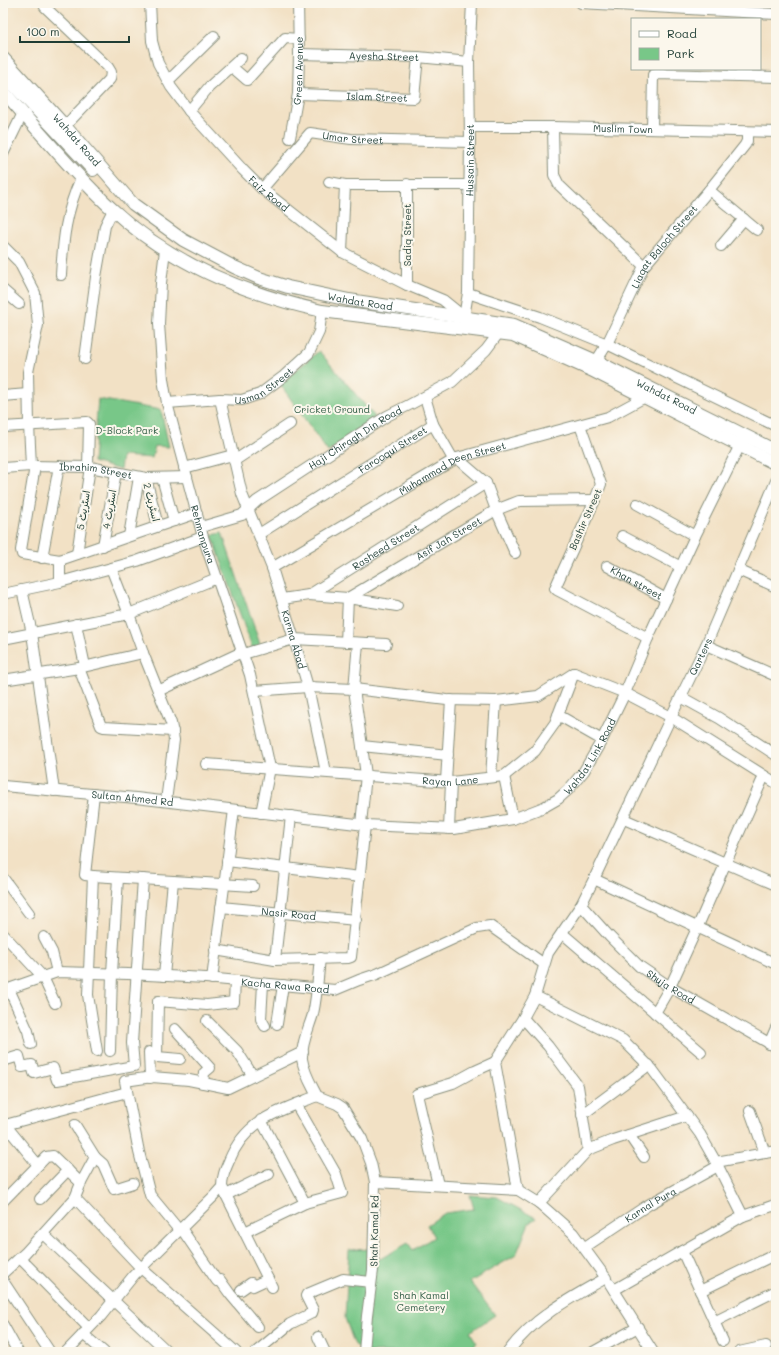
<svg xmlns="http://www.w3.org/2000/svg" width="779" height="1355" viewBox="0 0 779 1355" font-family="Mali,'Playpen Sans Arabic',sans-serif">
  <rect width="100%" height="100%" fill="#fbf7ec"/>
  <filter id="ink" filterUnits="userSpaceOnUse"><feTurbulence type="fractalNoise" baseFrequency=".025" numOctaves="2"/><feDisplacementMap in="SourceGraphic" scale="8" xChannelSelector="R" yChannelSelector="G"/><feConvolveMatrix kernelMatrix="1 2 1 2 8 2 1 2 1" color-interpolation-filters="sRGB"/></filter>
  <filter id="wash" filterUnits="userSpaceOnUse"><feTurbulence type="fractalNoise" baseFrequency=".012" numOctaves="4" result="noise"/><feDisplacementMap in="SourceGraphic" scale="16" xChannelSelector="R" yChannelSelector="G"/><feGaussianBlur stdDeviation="0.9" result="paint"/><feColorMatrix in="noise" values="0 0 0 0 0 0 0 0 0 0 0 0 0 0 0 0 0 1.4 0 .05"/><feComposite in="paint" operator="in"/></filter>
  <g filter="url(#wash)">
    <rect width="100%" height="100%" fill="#f2e1c5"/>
    <g fill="#78c788" stroke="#4c825e">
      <polygon points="319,351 375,417 328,452 280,384"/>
      <polygon points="98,399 161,410 169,447 155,446 152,458 122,456 120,470 93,462"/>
      <polygon points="222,533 261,647 252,648 212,535"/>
      <polygon points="470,1195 497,1197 536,1218 529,1223 516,1255 470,1282 495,1315 470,1332 477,1343 464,1352 361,1352 354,1343 345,1318 349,1250 372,1249 380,1259 408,1243 413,1250 434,1237 427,1225 445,1213 474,1209"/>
    </g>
  </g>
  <g filter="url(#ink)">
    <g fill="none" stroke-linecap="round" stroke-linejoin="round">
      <defs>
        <g id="minor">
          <polyline points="44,3 45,7 108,67 111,72 110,79 65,126"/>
          <path id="s1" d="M150,3L152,41L158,63L171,87L189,111L243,170L262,189L342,252L407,285L443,300L464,317"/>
          <polyline points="581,3 776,14"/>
          <path id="s2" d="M299,54L418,57L469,62"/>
          <polyline points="232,67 247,80 285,38 299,39"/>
          <polyline points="168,81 214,36"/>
          <path id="s3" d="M298,94L414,98L418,57"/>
          <polyline points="189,111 209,87 241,58"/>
          <path id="s4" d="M470,127H553L776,132"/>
          <polyline points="553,127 554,175 559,185 644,266"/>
          <polyline points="652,129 653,75 656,74 776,77"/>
          <path id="s5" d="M290,138L298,94L299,54L298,3"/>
          <polyline points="3,154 23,113"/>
          <polyline points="329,182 345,185 469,185"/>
          <path id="s6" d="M262,189L310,133L351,139L470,142"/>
          <polyline points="709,190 757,230"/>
          <polyline points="3,246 19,262 35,293 38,325 28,372 29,425 31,466"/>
          <polyline points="721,246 744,219"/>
          <path id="s7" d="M165,250L161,283L159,324L163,379L167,403L203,537L250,675L270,768L261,813"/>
          <polyline points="342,252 345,185"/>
          <path d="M61,275C63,239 66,211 81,178"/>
          <polyline points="407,285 407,184"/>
          <polyline points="3,290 19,304"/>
          <polyline points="468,293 540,317 607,344 776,426"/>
          <path id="s8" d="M464,317L468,293L470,142L469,62L472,3"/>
          <polyline points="85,359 96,277 105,226 113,210"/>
          <path id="s9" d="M592,368L607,344L644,266L709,190L745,145L747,141V132"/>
          <polyline points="3,396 28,394"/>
          <polyline points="425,397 433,424"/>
          <path id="s10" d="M220,399L242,494L272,568L294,639L308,687L326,772"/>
          <path id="s11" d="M167,403L220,399L242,400L260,394L284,376L309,353L319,332L322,311"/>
          <polyline points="580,425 601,484 595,500 555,588 557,590 648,638"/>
          <polyline points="3,427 87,422 89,424 88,467"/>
          <polyline points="234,461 290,424"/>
          <polyline points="35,466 21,550 22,554 60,560 197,513"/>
          <path id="s12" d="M3,468L31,466L90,467L146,478L187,477"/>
          <polyline points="184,468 233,455"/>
          <polyline points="146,478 158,526"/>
          <polyline points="162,478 174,521"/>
          <polyline points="637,504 695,536"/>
          <path id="s13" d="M201,527L242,515L257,501L387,416L409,405L452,382L486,350L498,334"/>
          <path id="s14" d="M259,534L433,424L453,459L457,458L486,483L496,510L515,553"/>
          <polyline points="129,536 139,477"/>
          <polyline points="622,536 681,567"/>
          <polyline points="103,546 116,472"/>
          <polyline points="77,554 90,467"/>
          <polyline points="42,558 59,466"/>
          <polyline points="60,560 60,582"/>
          <path id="s15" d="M607,566L666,599"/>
          <polyline points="111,568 129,614 143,653 171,723 174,740 166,801"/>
          <path id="s16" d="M272,568L457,458L608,417L645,397"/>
          <polyline points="738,570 776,587"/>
          <polyline points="22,590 32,633 54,791"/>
          <polyline points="3,594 60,582 137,561 203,537"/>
          <path id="s17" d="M309,595L348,598L496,510L519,501L595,500"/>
          <path id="s18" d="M282,599L309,595L486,483"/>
          <polyline points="76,624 85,666"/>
          <polyline points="3,639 129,614 217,578"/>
          <polyline points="346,642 348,598 397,606"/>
          <polyline points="358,643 354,689 366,775 361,824"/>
          <polyline points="706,645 776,676"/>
          <polyline points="243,654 294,639 386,644"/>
          <polyline points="79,668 101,726 104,727 173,731"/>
          <polyline points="3,680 79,668 143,653"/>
          <polyline points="158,691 242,652"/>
          <polyline points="254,691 308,687 354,689 447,700 496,701 538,696 574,673 625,693 671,717 776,783"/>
          <polyline points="681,697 719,718 776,755"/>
          <polyline points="558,715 602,740"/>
          <polyline points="362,746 448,755"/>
          <path id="s19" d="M206,764L451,782L504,776L535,751L555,723L574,673"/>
          <polyline points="504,776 513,819"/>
          <polyline points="491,777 496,701"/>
          <polyline points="446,781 451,700"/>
          <path id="s20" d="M3,786L136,798L365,825L454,829L513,819L544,807L558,799L569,789L584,771L602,740L625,693L648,638L695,536L743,439"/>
          <polyline points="94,794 85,875 93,876 88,995 97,1051"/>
          <polyline points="624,819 776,885"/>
          <polyline points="449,829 451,782"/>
          <polyline points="227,861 360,877"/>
          <polyline points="93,876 253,886"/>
          <polyline points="3,878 29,913"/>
          <polyline points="594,879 776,964"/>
          <path id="s21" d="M581,905L609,936L639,966L670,987L776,1047"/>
          <path id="s22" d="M221,907L356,920"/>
          <polyline points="562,933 701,1052"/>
          <polyline points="3,934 43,977 55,1003"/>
          <polyline points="44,937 52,952 57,972"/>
          <polyline points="215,950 275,960 348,958 351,957 365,825"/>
          <path d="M320,958C318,977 317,996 313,1014C309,1028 301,1044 302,1059C304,1073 311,1084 317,1096L337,1104L343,1108L362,1139L371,1163L375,1182L373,1270L367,1316L364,1352"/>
          <polyline points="275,960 291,816"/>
          <polyline points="164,976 173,881"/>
          <polyline points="212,979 234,810"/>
          <polyline points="263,984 261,1019 265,1026"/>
          <polyline points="9,989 28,1031 31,1044"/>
          <path id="s23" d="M3,991L57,972L128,974L206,978L335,990L359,980L377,974L477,928L490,926L544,964"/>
          <polyline points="535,996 623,1040 652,1069 700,1134 718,1166 743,1216"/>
          <polyline points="655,1013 670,987 698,926 764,776"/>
          <polyline points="523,1018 548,1046 578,1086 588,1150"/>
          <polyline points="207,1021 237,1051 253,1076"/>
          <polyline points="277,1024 283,985"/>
          <polyline points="175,1029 210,1068 204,1073 203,1083"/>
          <polyline points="769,1044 776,1028"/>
          <polyline points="110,1051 112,973 118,878"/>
          <polyline points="149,1052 150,1078"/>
          <polyline points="180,1059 157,1057 158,1001 207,1005 234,1002 235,981"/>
          <polyline points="3,1061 19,1056 22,1067 32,1065 34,1073 53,1068 57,1080 134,1066 132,1043 143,879"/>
          <polyline points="750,1111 765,1153"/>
          <polyline points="582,1115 649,1065"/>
          <polyline points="261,1120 305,1203"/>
          <polyline points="3,1122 38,1165"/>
          <polyline points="5,1125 127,1092"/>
          <polyline points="629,1135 644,1157"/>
          <polyline points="95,1157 103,1164 114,1189 133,1183"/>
          <polyline points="716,1162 776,1151"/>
          <path d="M375,1182L518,1190L539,1203L573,1233L606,1278C570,1298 533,1318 508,1352"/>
          <polyline points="438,1185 417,1094 453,1083 475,1071 495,1062"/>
          <path id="s24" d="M518,1190L495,1062L523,1018L535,996L548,953L581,905L594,879L671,717L706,645L776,481"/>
          <polyline points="226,1195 269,1174"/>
          <polyline points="75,1198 141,1268 236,1352"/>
          <polyline points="40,1199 68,1170"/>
          <polyline points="3,1201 46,1157 53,1156 81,1183"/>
          <polyline points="539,1203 588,1150 613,1140 687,1116"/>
          <polyline points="181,1228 217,1281 220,1280 230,1294 258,1327"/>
          <polyline points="179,1230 150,1195 139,1152 125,1081 152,1077 189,1080 228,1088 303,1052"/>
          <polyline points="245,1232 305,1203 342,1193 336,1174 296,1104"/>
          <polyline points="43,1234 168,1352"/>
          <path id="s25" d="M585,1247L648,1205L718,1166"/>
          <polyline points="682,1251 723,1341"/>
          <polyline points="20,1258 89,1328"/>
          <polyline points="3,1273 25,1253 75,1198 81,1183 95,1157 75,1125"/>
          <polyline points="3,1281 50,1352"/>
          <polyline points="610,1284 653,1352"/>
          <path d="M272,1287L222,1187C222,1177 225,1170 229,1161C246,1119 279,1111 317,1096"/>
          <polyline points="241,1290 251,1283 253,1286 268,1279"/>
          <polyline points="614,1290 743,1216 772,1206 776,1207"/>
          <polyline points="700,1291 776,1254"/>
          <polyline points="714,1322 776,1291"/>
          <polyline points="3,1325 18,1352"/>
          <polyline points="83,1334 104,1352"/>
          <polyline points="318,1337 325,1352"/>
          <polyline points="66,1352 101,1316 134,1275 213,1197 222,1187"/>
          <polyline points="256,1352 290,1324 312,1313 313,1310 306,1296 307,1294 343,1279 371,1282"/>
          <polyline points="593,1352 638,1327"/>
          <polyline points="739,1352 766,1346"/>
        </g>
        <g id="major">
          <path id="s26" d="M3,58L65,126L133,204L183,240L234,267L259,278L288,287L349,300L514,325L596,361L776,451"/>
          <polyline points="3,74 93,170"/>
          <path d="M3,91C39,131 73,173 112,209C171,264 245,294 322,311L513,335L591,370L776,464"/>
        </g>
      </defs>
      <use href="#minor" stroke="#888f7c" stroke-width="12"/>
      <use href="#major" stroke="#888f7c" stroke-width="14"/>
      <use href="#minor" stroke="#fff" stroke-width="10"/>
      <use href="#major" stroke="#fff" stroke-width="12"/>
    </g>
  </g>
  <g text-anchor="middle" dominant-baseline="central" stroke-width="4" stroke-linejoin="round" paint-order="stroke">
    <g font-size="10" fill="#1f3d34" stroke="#fbf7ec">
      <text stroke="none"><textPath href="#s2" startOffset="85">Ayesha Street</textPath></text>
      <text stroke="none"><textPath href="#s5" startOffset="68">Green Avenue</textPath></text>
      <text stroke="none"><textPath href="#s3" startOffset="79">Islam Street</textPath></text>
      <text stroke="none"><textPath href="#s4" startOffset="153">Muslim Town</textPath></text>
      <text stroke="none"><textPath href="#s6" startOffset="117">Umar Street</textPath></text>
      <text stroke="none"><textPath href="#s26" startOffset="110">Wahdat Road</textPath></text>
      <text stroke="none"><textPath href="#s8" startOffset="157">Hussain Street</textPath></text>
      <text stroke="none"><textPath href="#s1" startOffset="233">Faiz Road</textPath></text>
      <text transform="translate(407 235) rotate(-90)">Sadiq Street</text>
      <text stroke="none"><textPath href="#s9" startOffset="142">Liaqat Baloch Street</textPath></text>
      <text stroke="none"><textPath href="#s26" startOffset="446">Wahdat Road</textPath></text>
      <text stroke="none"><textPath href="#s11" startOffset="101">Usman Street</textPath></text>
      <text stroke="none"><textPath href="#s26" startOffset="770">Wahdat Road</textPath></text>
      <text stroke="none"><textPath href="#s13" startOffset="180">Haji Chiragh Din Road</textPath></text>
      <text stroke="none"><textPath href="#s14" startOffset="158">Farooqui Street</textPath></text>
      <text stroke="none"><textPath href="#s16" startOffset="207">Muhammad Deen Street</textPath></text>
      <text stroke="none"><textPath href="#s12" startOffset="93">Ibrahim Street</textPath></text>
      <text transform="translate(152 502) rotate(76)">اسٹریٹ 2</text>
      <text transform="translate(109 509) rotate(-80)">اسٹریٹ 4</text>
      <text transform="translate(83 510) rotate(-81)">اسٹریٹ 5</text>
      <text transform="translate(585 519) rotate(-66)">Bashir Street</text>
      <text stroke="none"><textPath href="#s7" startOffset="290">Rehmanpura</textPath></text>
      <text stroke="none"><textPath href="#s17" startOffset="156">Asif Jah Street</textPath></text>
      <text stroke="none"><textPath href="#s18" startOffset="118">Rasheed Street</textPath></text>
      <text stroke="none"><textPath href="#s15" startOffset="34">Khan street</textPath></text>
      <text stroke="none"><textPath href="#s10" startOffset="252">Karma Abad</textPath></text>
      <text stroke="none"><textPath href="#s24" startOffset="586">Qarters</textPath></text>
      <text stroke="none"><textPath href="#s20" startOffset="616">Wahdat Link Road</textPath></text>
      <text stroke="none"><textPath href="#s19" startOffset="245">Rayan Lane</textPath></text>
      <text stroke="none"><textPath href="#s20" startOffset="130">Sultan Ahmed Rd</textPath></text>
      <text stroke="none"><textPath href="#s22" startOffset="68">Nasir Road</textPath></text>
      <text stroke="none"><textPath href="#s23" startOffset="286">Kacha Rawa Road</textPath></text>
      <text stroke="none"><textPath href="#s21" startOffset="122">Shuja Road</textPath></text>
      <text stroke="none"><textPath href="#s25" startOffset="78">Karnal Pura</textPath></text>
      <text transform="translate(374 1231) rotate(-89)">Shah Kamal Rd</text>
    </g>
    <g font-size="10" fill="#356049" stroke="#fbf7ec">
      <text x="332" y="409">Cricket Ground</text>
      <text x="127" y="430">D-Block Park</text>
      <text x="421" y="1295">Shah Kamal<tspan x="421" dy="12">Cemetery</tspan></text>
    </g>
  </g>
  <rect width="779" height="1355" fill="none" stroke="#fbf7ec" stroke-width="16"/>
  <rect x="631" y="18" width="130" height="52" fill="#fbf7ec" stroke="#a3ada2"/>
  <rect x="639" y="31" width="20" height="6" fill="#ffffff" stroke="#a3ada2"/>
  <text x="667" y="38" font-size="12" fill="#1f3d34">Road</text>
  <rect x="639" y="48" width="20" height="12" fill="#78c788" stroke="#a3ada2"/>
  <text x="667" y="58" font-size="12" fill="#1f3d34">Park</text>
  <path d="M20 36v6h109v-6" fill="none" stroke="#1f3d34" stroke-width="2"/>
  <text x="26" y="36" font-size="12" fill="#1f3d34" stroke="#fbf7ec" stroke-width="3" paint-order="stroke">100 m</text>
</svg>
